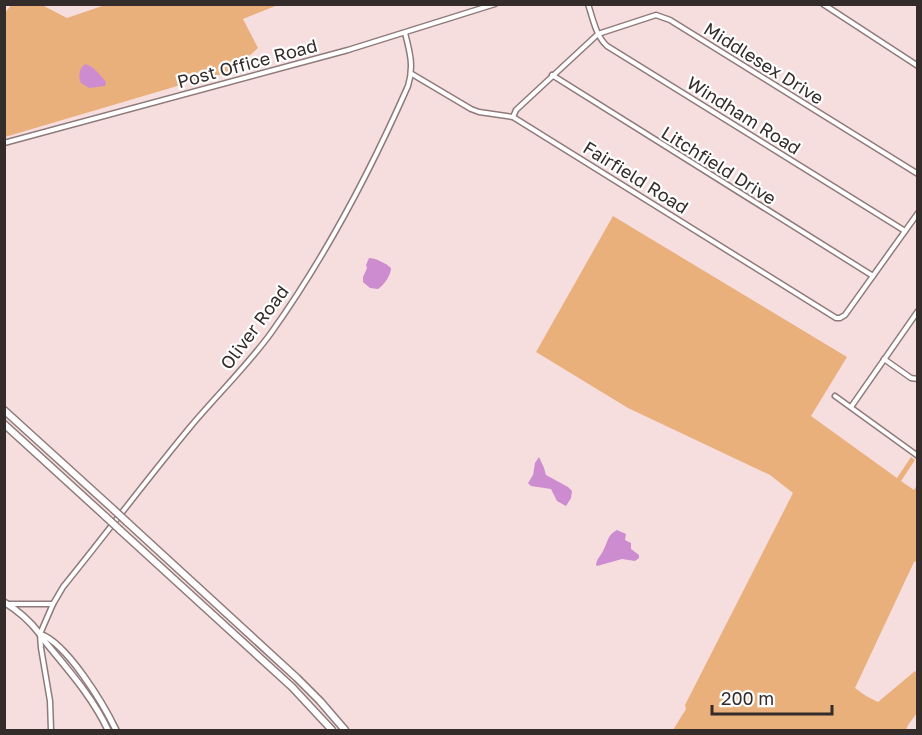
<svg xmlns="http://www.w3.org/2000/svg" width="922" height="735" viewBox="0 0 922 735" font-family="'Golos Text',sans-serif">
  <rect width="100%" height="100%" fill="#f6dedf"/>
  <g fill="#eab07c">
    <polygon points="12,4 42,5 67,18 105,5 278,5 243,19 258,48 231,72 201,79 5,137 4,14"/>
    <polygon points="613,216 847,357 811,416 897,478 911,457 915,460 901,481 914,490 917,485 917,561 914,562 855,688 866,696 878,702 915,671 917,673 917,713 908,725 906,730 673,730 686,709 685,705 793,493 770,475 628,408 536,352"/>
  </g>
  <g fill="#cc8ccf">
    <path d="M85,64C94,66 100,75 106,82L105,86L89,88L81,83C78,76 79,69 85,64Z"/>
    <path d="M369,258C375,258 386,263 391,268C391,275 384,285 378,289L370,288L363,282V277L367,268L366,265Z"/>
    <polygon points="539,457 544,468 546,475 568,487 572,491 571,498 566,506 557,501 551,489 531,486 528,483 533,475 535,463"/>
    <path d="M617,530L626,534L625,540L631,543V549L639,555V558L635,561L622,559L597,566L596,565C597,558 600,557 603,551C608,542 607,535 617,530Z"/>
  </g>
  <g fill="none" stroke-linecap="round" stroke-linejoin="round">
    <defs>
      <g id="minor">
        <path d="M588,4C593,19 596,36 607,46L905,231"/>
        <polyline points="823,4 918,66"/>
        <polyline points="412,74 471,109 479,112 513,117 836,318 840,318 845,315 918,213"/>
        <polyline points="552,75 873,276"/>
        <polyline points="513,117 516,110 598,34 656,15 670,20 918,174"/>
        <polyline points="4,143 348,50 495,4"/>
        <polyline points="884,359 911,378 918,379"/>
        <polyline points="835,396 918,456"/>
        <polyline points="851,407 918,311"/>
        <polyline points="8,604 53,604"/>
        <path d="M51,730L50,701L41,648L40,634L53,604L63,587C106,534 147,479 191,426C217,395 247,366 271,333C326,256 370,172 408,86C414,67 410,52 405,33"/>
      </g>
      <g id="major">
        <path d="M4,602C17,610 30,621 39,633C42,636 44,641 47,644C70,672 93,698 108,730"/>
        <path d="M40,634C67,643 104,705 116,730"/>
      </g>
      <g id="highway">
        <polyline points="4,410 113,509"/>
        <polyline points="4,424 106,517"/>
        <polyline points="127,522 297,678 320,701 345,730"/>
        <polyline points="120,530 292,687 332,730"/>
      </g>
    </defs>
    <use href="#minor" stroke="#8f7a7b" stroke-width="7"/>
    <use href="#major" stroke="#8f7a7b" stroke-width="8"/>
    <use href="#highway" stroke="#8f7a7b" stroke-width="9"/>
    <use href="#minor" stroke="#fff" stroke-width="4"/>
    <use href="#major" stroke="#fff" stroke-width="5"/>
    <use href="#highway" stroke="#fff" stroke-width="6"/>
    <defs>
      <g id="highway-bridge">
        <polyline points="113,509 127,522"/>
        <polyline points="106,517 120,530"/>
      </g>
    </defs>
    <use href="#highway-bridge" stroke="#8f7a7b" stroke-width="9" stroke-linecap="butt"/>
    <use href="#highway-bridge" stroke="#fff" stroke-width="6"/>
  </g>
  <g text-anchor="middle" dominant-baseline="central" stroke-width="4.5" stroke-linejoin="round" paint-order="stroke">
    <g font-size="18" fill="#342b2b" stroke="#fff">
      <text transform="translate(247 63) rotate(-15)">Post Office Road</text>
      <text transform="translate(764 63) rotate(32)">Middlesex Drive</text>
      <text transform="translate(744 115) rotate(32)">Windham Road</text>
      <text transform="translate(719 165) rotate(32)">Litchfield Drive</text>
      <text transform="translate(636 177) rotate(32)">Fairfield Road</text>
      <text transform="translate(254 327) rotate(-53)">Oliver Road</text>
    </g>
  </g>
  <rect width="922" height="735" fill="none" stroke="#342b2b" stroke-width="12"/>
  <path d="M712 705v9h120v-9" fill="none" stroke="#342b2b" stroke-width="3"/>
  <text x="721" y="705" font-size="18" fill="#342b2b" stroke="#ffffff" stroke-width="4.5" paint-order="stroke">200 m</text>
</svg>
